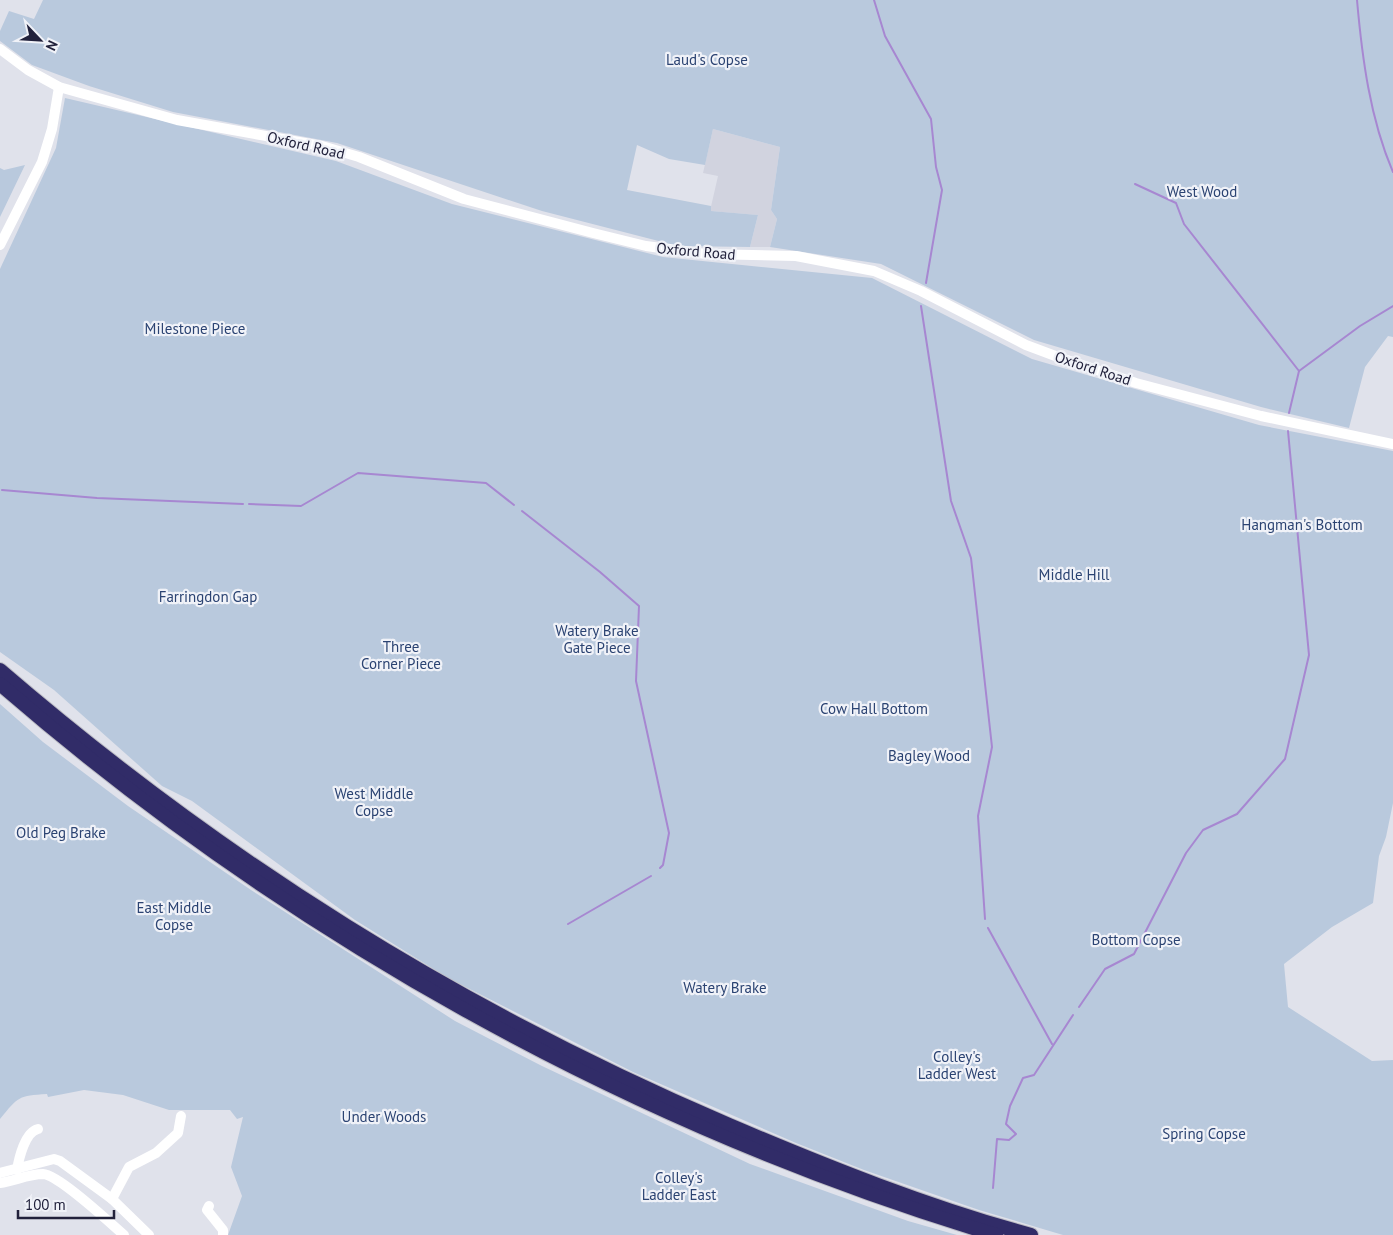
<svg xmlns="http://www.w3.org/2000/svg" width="1393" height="1235" viewBox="0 0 1393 1235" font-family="'PT Sans',sans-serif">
  <rect width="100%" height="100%" fill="#e0e2eb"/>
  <polygon fill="#d1d3df" points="713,129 780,147 771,210 777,219 770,247 750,247 758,215 710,211 718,176 703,173"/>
  <g fill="#b9c9dd">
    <polygon points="43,0 1393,0 1393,337 1388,336 1365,367 1349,428 1261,407 1034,340 881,264 770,247 777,219 771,210 780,147 713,129 705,165 669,159 637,145 627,190 711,206 711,211 758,215 750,247 678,246 542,211 337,143 173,112 89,86 32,65 0,41 0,31 9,11 34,19"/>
    <polygon points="65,98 336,161 452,204 663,257 872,278 1032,359 1259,425 1393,451 1393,803 1386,837 1379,856 1373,903 1332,927 1284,964 1288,1007 1372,1061 1393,1060 1393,1235 1063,1235 979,1210 864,1170 796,1143 633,1072 448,978 355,920 192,801 162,786 54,690 0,652 0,269 56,148"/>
    <polygon points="25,165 0,217 0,168 4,170"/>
    <path d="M0,704L43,742L128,806L251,890L455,1021L542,1066L750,1164L908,1221L957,1235H228L242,1196L231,1167L243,1117L237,1119L230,1110H169L123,1095L84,1090L48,1097L47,1094C18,1096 19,1096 0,1119Z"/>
  </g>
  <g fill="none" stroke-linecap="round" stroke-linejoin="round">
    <g stroke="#a787d1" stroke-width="2">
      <polyline points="874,0 885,36 931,119 936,167 942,190 926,283"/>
      <path d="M1357,0C1362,57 1370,119 1393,172"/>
      <polyline points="1135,184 1176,203 1184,224 1299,371 1289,413"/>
      <polyline points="921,306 951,501 971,558 992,747 978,816 985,919"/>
      <polyline points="1299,371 1360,326 1393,306"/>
      <polyline points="2,490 97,498 243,504"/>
      <polyline points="249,504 301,506 358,473 486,483 514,505"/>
      <polyline points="522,511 600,572 639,606 636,681 669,833 663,865 660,868"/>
      <polyline points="568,924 651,876"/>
      <polyline points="988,928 1052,1044"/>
      <polyline points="1079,1007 1105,969 1134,954 1186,853 1203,830 1237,814 1285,759 1309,655 1288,431"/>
      <polyline points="993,1188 997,1139 1009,1140 1016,1134 1006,1124 1010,1106 1023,1078 1034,1075 1073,1015"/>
    </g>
    <defs>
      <g id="highway">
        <path d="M0,670C223,862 458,1009 729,1125C828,1167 928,1207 1031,1235"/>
        <path d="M0,684C288,934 630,1125 996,1235"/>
      </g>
    </defs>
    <use href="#highway" stroke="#bcbcc4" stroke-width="16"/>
    <g stroke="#fff" stroke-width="10">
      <polyline points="0,49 28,70 59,87 177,120 322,146 359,157 464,199 593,233 646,246 706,254 796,256 874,271 921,291 1026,345 1058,357 1136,383 1261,416 1393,444"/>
      <polyline points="0,245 42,162 52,129 59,87"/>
      <path d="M17,1170C19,1158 25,1132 38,1129"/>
      <polyline points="0,1173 54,1159 60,1161 112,1199 149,1235"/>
      <path d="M0,1183C14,1181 29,1174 43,1174C59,1175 109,1222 124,1235"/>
      <polyline points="112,1199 129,1167 156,1153 178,1133 181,1116"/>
      <polyline points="209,1206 207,1210 223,1230 223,1235"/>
    </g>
    <use href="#highway" stroke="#312c68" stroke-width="14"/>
  </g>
  <g text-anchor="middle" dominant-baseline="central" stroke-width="4.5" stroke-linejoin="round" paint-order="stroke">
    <g font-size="15" fill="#2b4372" stroke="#f0f2f8">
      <text x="707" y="59">Laud's Copse</text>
      <text x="1202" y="191">West Wood</text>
      <text x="195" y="328">Milestone Piece</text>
      <text x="1302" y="524">Hangman's Bottom</text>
      <text x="1074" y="574">Middle Hill</text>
      <text x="208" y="596">Farringdon Gap</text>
      <text x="597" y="630">Watery Brake<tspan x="597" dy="17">Gate Piece</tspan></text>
      <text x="401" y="646">Three<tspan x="401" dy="17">Corner Piece</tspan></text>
      <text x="874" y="708">Cow Hall Bottom</text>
      <text x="929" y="755">Bagley Wood</text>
      <text x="374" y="793">West Middle<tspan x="374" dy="17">Copse</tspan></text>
      <text x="61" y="832">Old Peg Brake</text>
      <text x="174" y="907">East Middle<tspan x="174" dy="17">Copse</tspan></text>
      <text x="1136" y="939">Bottom Copse</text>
      <text x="725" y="987">Watery Brake</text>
      <text x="957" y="1056">Colley's<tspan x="957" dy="17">Ladder West</tspan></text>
      <text x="384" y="1116">Under Woods</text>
      <text x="1204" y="1133">Spring Copse</text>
      <text x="679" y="1177">Colley's<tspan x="679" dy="17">Ladder East</tspan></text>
    </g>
    <g font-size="15" fill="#21213b" stroke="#f0f2f8">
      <text transform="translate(306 145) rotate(13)">Oxford Road</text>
      <text transform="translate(696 251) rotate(5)">Oxford Road</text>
      <text transform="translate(1093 368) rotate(18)">Oxford Road</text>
    </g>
  </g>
  <g transform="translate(40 40) rotate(115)" stroke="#f0f2f8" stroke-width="4" paint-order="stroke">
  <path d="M0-4L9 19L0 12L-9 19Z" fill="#21213b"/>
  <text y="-8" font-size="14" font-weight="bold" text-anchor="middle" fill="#21213b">N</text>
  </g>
  <path d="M18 1210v8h96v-8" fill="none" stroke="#21213b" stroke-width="2.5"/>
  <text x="25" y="1210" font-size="15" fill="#21213b" stroke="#f0f2f8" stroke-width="4" paint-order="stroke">100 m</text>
</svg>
